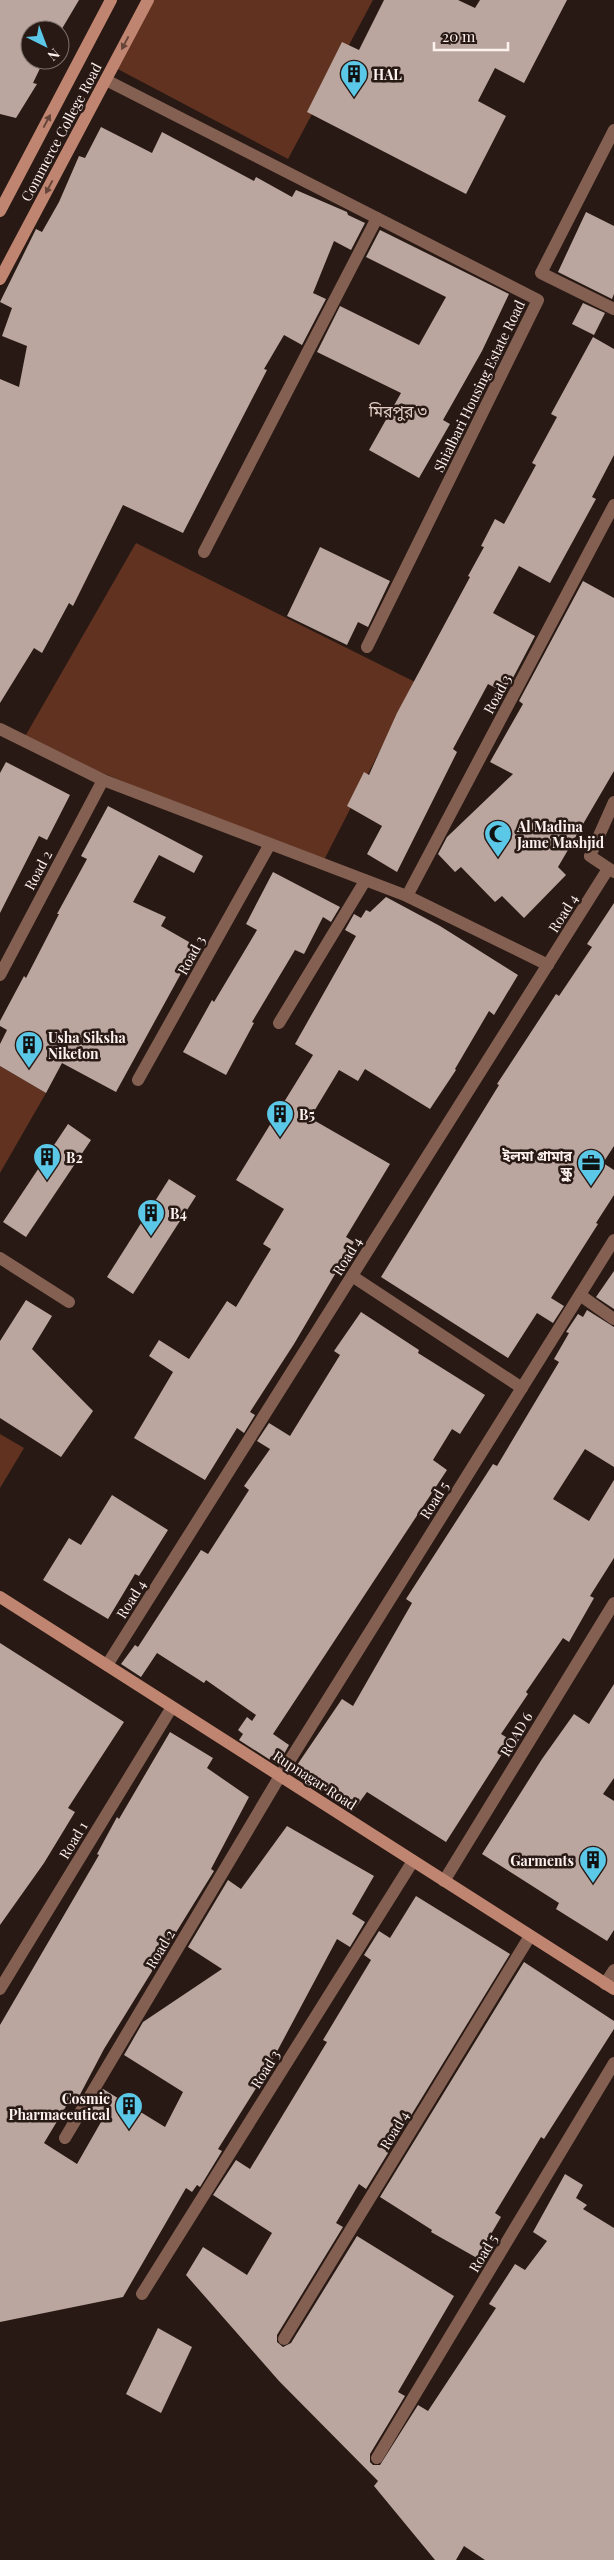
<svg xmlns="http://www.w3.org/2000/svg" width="614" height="2560" viewBox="0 0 614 2560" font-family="'Playfair Display','Noto Sans Bengali',serif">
  <rect width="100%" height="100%" fill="#281914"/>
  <g fill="#613220">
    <polygon points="148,0 373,0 288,159 112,66"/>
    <polygon points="136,543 415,682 322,864 23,740"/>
    <polygon points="0,1066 46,1093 0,1173"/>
    <polygon points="0,1434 24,1448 0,1488"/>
  </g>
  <g fill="#baa69f">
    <polygon points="0,0 79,0 60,32 60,30 30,30 30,60 44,60 33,83 37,84 16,118 0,114"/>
    <polygon points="384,0 458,0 475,8 480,0 567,0 524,83 495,68 478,101 506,116 466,194 307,112 342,42 359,50"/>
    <polygon points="101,127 152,153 162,132 254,181 256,177 292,197 296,190 347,212 348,215 365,223 351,250 334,241 313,293 326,299 302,345 284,335 264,369 267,370 183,533 123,505 73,606 69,603 42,653 34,648 0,703 0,379 19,387 27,346 2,336 12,308 0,302 36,229 42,232 59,202 79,156 85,158"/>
    <polygon points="586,212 614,226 614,294 612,299 558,272"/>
    <polygon points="380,230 509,294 482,351 443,420 450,424 419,478 369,450 401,393 317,352 340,306 419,345 446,297 366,257"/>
    <polygon points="583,303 605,313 594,335 572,324"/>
    <polygon points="593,337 614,349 614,455 592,497 596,499 550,583 519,566 493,613 535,636 505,693 488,684 453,749 457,752 397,872 367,854 382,826 347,806 364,772 369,775 397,713 470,577 468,576 484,547 481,546 495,519 504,524 536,465 532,463 557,417 551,414"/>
    <polygon points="320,547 390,581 368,627 358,622 347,645 287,616"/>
    <polygon points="583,581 614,598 614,771 558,867 566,875 524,918 502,896 495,902 461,867 455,872 438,854 447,837 513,774 490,762 523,704 519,701"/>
    <polygon points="6,762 70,795 47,840 39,836 0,913 0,773"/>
    <polygon points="108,806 203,856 194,873 159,855 133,902 166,917 161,926 196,946 116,1092 62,1063 46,1093 0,1066 0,1044 7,1030 0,1026 0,1021 24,976 26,978 59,914 57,914 87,859 81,856"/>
    <polygon points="273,872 340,907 331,922 323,917 304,954 295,950 252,1022 254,1023 226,1075 183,1052 212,1000 214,1002 257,930 246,924"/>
    <polygon points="386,897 440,926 518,975 494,1015 489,1011 455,1069 456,1070 430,1109 365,1069 358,1081 339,1070 310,1118 390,1164 346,1237 354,1242 294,1344 250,1412 255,1415 244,1433 237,1428 205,1480 134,1438 173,1372 149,1356 159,1340 189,1359 227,1301 236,1307 271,1249 263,1244 284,1209 236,1180 313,1055 295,1044 356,936 345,930 354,914 361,918 366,910 370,912"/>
    <polygon points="614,903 614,1146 603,1163 614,1170 614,1195 596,1223 598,1224 551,1298 564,1306 553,1323 537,1313 508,1358 381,1277 499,1085 497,1084 556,994 559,996 592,947 587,944"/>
    <polygon points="68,1124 91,1140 26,1237 3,1222"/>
    <polygon points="169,1179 196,1196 133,1294 107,1277"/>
    <polygon points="614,1271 614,1309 596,1297"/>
    <polygon points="26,1300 52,1316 32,1349 93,1411 61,1457 0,1418 0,1341"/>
    <polygon points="587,1310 614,1327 614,1467 585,1449 553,1499 589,1521 614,1480 614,1558 590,1596 594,1598 569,1642 563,1638 526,1692 528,1694 501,1734 511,1740 446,1842 367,1792 353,1811 320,1787 318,1790 293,1771 342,1699 353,1706 412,1603 406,1599 493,1464 497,1466 559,1362 554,1359 569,1333 566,1332 578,1314 583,1317"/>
    <polygon points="361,1312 419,1350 418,1353 485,1395 460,1434 452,1429 433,1460 447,1470 273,1734 289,1745 278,1765 239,1740 243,1734 238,1730 247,1717 252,1721 256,1715 206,1680 204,1683 157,1653 141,1677 121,1664 135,1645 138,1647 201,1550 208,1554 249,1490 244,1486 270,1449 257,1441 269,1423 290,1436 340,1355 334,1351"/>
    <polygon points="112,1495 168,1530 139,1576 135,1574 108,1619 43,1580 69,1538 81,1545"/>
    <polygon points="0,1643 124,1722 68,1808 75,1812 44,1863 0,1925"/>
    <polygon points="614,1684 614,1778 603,1794 614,1801 614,1930 607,1941 556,1909 559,1903 482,1854 542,1759 574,1714 589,1724"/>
    <polygon points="170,1732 213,1758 207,1768 249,1797 211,1869 214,1871 104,2049 74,2106 68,2103 44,2143 77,2164 101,2122 88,2115 103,2089 165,2127 183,2092 124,2055 143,2022 222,1969 188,1947 228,1880 241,1889 287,1826 374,1876 352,1914 365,1922 350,1947 337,1939 265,2074 218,2149 222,2151 200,2187 197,2185 192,2192 186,2188 123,2297 0,2322 0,2025 99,1855 97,1854 117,1817 119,1819"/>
    <polygon points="416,1896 510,1954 366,2189 359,2184 336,2223 343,2227 277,2335 277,2342 283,2347 291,2343 357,2236 454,2296 398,2392 405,2396 370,2454 370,2462 373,2465 380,2465 418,2405 428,2411 496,2308 489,2304 515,2264 525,2270 547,2241 533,2232 565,2174 583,2185 576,2198 587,2205 583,2209 614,2228 614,2560 485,2560 464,2546 456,2560 435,2560 374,2486 378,2481 279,2381 186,2275 203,2247 247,2275 272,2233 213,2195 236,2160 250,2169 327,2042 323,2040 371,1960 364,1955 379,1931 390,1938"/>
    <polygon points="524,1962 614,2021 614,2029 544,2139 541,2137 495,2213 501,2217 477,2258 431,2232 432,2230 380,2197"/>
    <polygon points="158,2328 192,2347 161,2413 126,2394"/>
  </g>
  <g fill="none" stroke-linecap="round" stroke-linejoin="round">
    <g stroke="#846052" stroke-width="12">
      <polyline points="106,80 538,300 367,647"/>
      <polyline points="614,130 541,273 614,309"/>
      <polyline points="204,552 377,218"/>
      <polyline points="0,729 103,780 407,896 548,965"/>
      <polyline points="614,802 590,856 614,872"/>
      <polyline points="407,896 614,505"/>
      <polyline points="0,975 103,780"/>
      <polyline points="279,1023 365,881"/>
      <polyline points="138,1080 270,844"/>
      <polyline points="0,1258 69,1302"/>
      <polyline points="352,1276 522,1388"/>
      <polyline points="580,1295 614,1319"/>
      <polyline points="107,1665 608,869"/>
      <polyline points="444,1881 614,1603"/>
      <polyline points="605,1984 614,1970"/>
      <polyline points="0,1989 172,1707"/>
      <polyline points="65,2138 280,1776 614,1240"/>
      <polyline points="142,2294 413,1861"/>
      <polyline points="284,2339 530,1936"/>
      <polyline points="377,2458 614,2063"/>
    </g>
    <g stroke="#c08570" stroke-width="12">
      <polyline points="0,211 111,0"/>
      <polyline points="0,279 148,0"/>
      <polyline points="0,1597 614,1989"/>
    </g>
  </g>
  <defs><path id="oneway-solid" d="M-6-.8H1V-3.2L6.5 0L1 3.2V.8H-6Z" transform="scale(1.25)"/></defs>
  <g fill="#654439">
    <use href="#oneway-solid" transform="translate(125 43) rotate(118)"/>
    <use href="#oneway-solid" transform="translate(47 121) rotate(-62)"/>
    <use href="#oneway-solid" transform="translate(49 187) rotate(118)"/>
  </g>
  <defs>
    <symbol id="building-pin" viewBox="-11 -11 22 30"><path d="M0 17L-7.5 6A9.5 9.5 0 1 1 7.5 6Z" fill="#5bc8e7" stroke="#281914"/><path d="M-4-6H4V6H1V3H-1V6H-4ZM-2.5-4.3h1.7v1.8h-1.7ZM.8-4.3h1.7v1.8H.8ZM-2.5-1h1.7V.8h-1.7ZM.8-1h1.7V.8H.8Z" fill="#111"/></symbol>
    <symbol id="mosque-pin" viewBox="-11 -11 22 30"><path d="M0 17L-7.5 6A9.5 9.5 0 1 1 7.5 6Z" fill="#5bc8e7" stroke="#281914"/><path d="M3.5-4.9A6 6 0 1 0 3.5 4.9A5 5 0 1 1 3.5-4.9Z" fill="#111"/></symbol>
    <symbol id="office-pin" viewBox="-11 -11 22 30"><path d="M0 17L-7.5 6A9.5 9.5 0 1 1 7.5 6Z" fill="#5bc8e7" stroke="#281914"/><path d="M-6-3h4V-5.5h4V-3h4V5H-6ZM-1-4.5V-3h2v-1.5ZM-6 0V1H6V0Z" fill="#111"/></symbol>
  </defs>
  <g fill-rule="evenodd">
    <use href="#building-pin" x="338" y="58" width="32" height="43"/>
    <use href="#mosque-pin" x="482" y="818" width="32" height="43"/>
    <use href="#building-pin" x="13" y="1029" width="32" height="43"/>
    <use href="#building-pin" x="264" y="1098" width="32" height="43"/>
    <use href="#building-pin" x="31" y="1141" width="32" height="43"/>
    <use href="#office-pin" x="575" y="1147" width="32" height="43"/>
    <use href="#building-pin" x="135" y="1197" width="32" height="43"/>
    <use href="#building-pin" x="577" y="1844" width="32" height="43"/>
    <use href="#building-pin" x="113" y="2090" width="32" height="43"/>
  </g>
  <g text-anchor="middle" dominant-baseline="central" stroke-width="5" stroke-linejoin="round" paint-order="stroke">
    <g font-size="14" font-weight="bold" fill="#fdf2ee" stroke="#281914" text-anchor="start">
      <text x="373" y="74">HAL</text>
      <text x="517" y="826">Al Madina<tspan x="517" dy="16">Jame Mashjid</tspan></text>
      <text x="48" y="1037">Usha Siksha<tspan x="48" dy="16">Niketon</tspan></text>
      <text x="299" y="1114">B5</text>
      <text x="572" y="1155" text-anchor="end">ইলমা গ্রামার<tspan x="572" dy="16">স্কুল</tspan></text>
      <text x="66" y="1157">B2</text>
      <text x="170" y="1213">B4</text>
      <text x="574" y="1860" text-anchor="end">Garments</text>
      <text x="110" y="2098" text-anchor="end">Cosmic<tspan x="110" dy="16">Pharmaceutical</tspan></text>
    </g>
    <g font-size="14" fill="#fdf2ee" stroke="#281914">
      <text transform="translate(61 132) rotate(-62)">Commerce College Road</text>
      <text transform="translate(479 386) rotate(-64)">Shialbari Housing Estate Road</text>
      <text transform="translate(497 694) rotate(-62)">Road 3</text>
      <text transform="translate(38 870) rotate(-62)">Road 2</text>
      <text transform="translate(563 913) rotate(-58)">Road 4</text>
      <text transform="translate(191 955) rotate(-61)">Road 3</text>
      <text transform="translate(347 1256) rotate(-58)">Road 4</text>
      <text transform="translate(434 1500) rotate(-58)">Road 5</text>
      <text transform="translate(131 1599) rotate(-58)">Road 4</text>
      <text transform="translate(516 1734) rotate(-59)">ROAD 6</text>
      <text transform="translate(315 1780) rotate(33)">Rupnagar Road</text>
      <text transform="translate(73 1840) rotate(-59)">Road 1</text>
      <text transform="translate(160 1949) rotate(-59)">Road 2</text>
      <text transform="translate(265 2069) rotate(-58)">Road 3</text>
      <text transform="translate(394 2130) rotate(-59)">Road 4</text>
      <text transform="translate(483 2253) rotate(-59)">Road 5</text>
    </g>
    <g font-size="16" fill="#e1ccc4" stroke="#281914">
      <text x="398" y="410">মিরপুর ৩</text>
    </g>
  </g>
  <g transform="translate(45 45) rotate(138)"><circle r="24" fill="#281914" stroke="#7d706b"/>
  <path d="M0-4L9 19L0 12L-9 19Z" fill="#5bc8e7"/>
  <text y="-8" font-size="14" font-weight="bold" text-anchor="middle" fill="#fdf2ee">N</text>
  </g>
  <path d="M434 42v8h74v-8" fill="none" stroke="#fdf2ee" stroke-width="2.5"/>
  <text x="442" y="42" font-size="15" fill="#fdf2ee" stroke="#281914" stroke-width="4" paint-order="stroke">20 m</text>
</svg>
